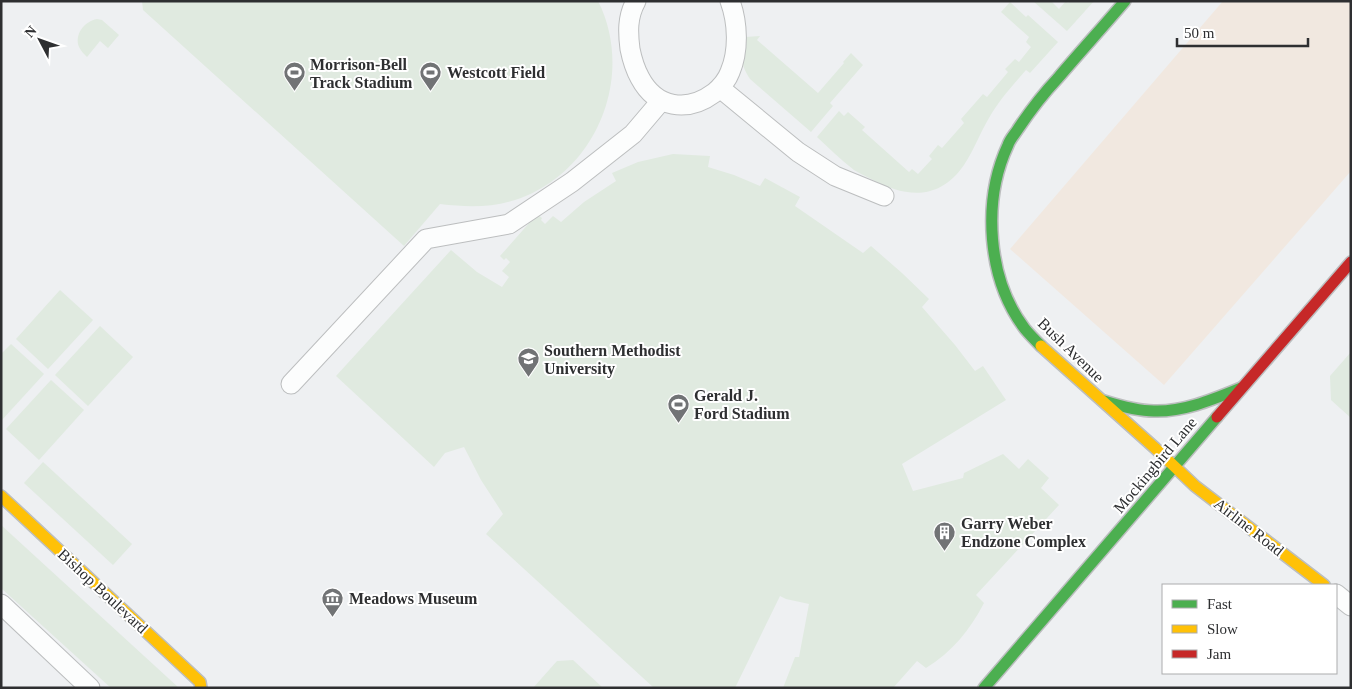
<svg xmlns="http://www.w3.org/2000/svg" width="1352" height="689" viewBox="0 0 1352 689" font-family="Georgia,serif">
  <rect width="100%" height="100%" fill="#eef0f2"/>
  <polygon fill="#f1e8e0" points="1223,1 1351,1 1351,171 1164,385 1010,249"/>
  <g fill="#e0eae0">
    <path d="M142,1H598C636,76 596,174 515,200C490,208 466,207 440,204L404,246L143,10Z"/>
    <polygon points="1033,1 1051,1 1059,9 1066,1 1068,3 1070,1 1094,1 1067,31"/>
    <path d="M1010,2L1026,17L1028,15L1058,42L1030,73L1026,70C1013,85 999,100 989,118C980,133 974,150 964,165C939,201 906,198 871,179C865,176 859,173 854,170C841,160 829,148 817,137L839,111L844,116L848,112L865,127L862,130L909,172L912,169L918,174L932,159L929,156L938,145L942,148L964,123L961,119L983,94L987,97L1008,72L1005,69L1015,59L1019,62L1031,47L1026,42L1029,37L1001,12Z"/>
    <path d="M97,19L102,20L119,35L108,48L100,41L87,57C84,54 81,51 79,47C74,34 85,21 97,19Z"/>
    <path d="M760,36L757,40L818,93L844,63L843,62L851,53L863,65L830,103L833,106L811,132L750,79C739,63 742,55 745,37Z"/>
    <path d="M673,154L710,156L708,167L734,175L760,186L765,178L800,197L795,206L863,253L871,246L902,273L929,299L922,307L955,345L975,371L983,366L1006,400L902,464L913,491L963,478L964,473L1003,454L1019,469L1028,459L1049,478L1041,488L1059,505L976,595L984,603C970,630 952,652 926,668L917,661L893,688H783L795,657H799L809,604L786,599L780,596L735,688H654L486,534L503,514L481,480L464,447L445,453L434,467L336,376L451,250L477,272L502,287L509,277L502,271L510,262L506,258L504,260L500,256L537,214L542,218L541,220L545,224L553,216L561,222L584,202L616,181L612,173L638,162Z"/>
    <polygon points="60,290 93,320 48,369 16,339"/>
    <polygon points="100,326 133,357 88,406 55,375"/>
    <polygon points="11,344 44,374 1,421 1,354"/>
    <polygon points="1351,352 1351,418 1331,400 1330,376"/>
    <polygon points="51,380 84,410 39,460 6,429"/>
    <polygon points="43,462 132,544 113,565 24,483"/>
    <polygon points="1,525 179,688 111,688 1,588"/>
    <polygon points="573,660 603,688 533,688 557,661"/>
  </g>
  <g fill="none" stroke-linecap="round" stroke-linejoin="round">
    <defs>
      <g id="street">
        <path d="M636,1C627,17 628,33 630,49C632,59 635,69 640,78C656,108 687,113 714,93C720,88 727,80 730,72C739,51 738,23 730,1"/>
        <polyline points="720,88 798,152 835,176 884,196"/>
        <polyline points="291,384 426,239 509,224 572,182 633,134 661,101"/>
        <polyline points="1336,594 1351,606"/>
        <polyline points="1,604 90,688"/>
      </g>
      <g id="fast">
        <path d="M1041,346C1036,341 1030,335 1025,329C987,279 982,201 1008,145C1010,139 1015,134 1018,129C1030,111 1043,94 1058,78C1080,52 1103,27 1125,1"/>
        <path d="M1104,401C1120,406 1137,411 1154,411C1184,412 1214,399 1241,388"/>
        <polyline points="984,688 1217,417"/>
      </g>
      <g id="slow">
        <polyline points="1041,346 1155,448 1195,486 1324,585"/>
        <polyline points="1,496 200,682 201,688"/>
      </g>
      <polyline id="jam" points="1217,417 1351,262"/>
    </defs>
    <use href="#street" stroke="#bcbebf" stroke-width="21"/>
    <use href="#fast" stroke="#bcbebf" stroke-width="14"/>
    <use href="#slow" stroke="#bcbebf" stroke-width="14"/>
    <use href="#jam" stroke="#bcbebf" stroke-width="14"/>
    <use href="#street" stroke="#fcfdfd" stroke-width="19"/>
    <use href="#fast" stroke="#4caf50" stroke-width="11"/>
    <use href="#slow" stroke="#ffc107" stroke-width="11"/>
    <use href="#jam" stroke="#c62828" stroke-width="11"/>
  </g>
  <defs>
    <symbol id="stadium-pin" viewBox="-11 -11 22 30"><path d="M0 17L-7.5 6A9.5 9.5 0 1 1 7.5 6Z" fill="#717375" stroke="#fff"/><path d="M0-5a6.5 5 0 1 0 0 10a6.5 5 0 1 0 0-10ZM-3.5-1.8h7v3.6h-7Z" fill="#fff"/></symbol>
    <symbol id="university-pin" viewBox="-11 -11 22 30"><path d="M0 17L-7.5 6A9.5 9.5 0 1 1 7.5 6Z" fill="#717375" stroke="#fff"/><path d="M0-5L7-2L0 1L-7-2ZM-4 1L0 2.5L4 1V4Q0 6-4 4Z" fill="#fff"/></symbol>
    <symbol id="building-pin" viewBox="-11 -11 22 30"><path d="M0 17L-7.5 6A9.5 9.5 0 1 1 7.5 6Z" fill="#717375" stroke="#fff"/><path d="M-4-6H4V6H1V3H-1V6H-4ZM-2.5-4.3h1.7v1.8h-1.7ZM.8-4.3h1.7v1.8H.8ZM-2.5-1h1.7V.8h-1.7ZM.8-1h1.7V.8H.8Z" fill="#fff"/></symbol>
    <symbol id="museum-pin" viewBox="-11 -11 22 30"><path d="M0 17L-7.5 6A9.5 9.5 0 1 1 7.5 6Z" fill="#717375" stroke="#fff"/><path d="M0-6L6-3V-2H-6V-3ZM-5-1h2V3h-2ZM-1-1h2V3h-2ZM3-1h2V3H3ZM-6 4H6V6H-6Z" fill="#fff"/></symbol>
  </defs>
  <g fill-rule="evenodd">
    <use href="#stadium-pin" x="418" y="60" width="25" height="34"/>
    <use href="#stadium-pin" x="282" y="60" width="25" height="34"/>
    <use href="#university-pin" x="516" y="346" width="25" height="34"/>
    <use href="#stadium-pin" x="666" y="392" width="25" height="34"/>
    <use href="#building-pin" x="932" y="520" width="25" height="34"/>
    <use href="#museum-pin" x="320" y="586" width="25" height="34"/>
  </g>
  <g text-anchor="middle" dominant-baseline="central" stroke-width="4" stroke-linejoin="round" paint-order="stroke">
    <g font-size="16" font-weight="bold" fill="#2e2f31" stroke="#fff" text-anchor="start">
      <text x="310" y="64">Morrison-Bell<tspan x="310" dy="18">Track Stadium</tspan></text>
      <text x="447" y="72">Westcott Field</text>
      <text x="544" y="350">Southern Methodist<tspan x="544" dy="18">University</tspan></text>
      <text x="694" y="395">Gerald J.<tspan x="694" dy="18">Ford Stadium</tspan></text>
      <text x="961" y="523">Garry Weber<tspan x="961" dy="18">Endzone Complex</tspan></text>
      <text x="349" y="598">Meadows Museum</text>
    </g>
    <g font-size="16" fill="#2e2f31" stroke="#fff">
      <text transform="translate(1071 350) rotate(44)">Bush Avenue</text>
      <text transform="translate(1155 465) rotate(-50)">Mockingbird Lane</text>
      <text transform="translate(1249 527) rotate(38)">Airline Road</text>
      <text transform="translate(103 591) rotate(43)">Bishop Boulevard</text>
    </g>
  </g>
  <rect width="1352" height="689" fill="none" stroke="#2e2f31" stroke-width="5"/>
  <rect x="1162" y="584" width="175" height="90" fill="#ffffff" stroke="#abacad"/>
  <rect x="1172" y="600" width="25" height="8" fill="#4caf50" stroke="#abacad"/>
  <text x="1207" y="609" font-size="15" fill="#2e2f31">Fast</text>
  <rect x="1172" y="625" width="25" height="8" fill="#ffc107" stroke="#abacad"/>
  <text x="1207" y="634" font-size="15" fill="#2e2f31">Slow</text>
  <rect x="1172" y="650" width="25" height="8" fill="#c62828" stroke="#abacad"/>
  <text x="1207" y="659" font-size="15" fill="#2e2f31">Jam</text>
  <g transform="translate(40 40) rotate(311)" stroke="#ffffff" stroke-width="4" paint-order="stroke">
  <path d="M0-4L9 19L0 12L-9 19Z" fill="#2e2f31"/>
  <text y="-8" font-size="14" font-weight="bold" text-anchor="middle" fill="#2e2f31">N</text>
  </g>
  <path d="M1177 38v8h131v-8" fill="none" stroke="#2e2f31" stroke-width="2.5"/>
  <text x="1184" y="38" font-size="15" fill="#2e2f31" stroke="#ffffff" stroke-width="4" paint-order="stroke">50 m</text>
</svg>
